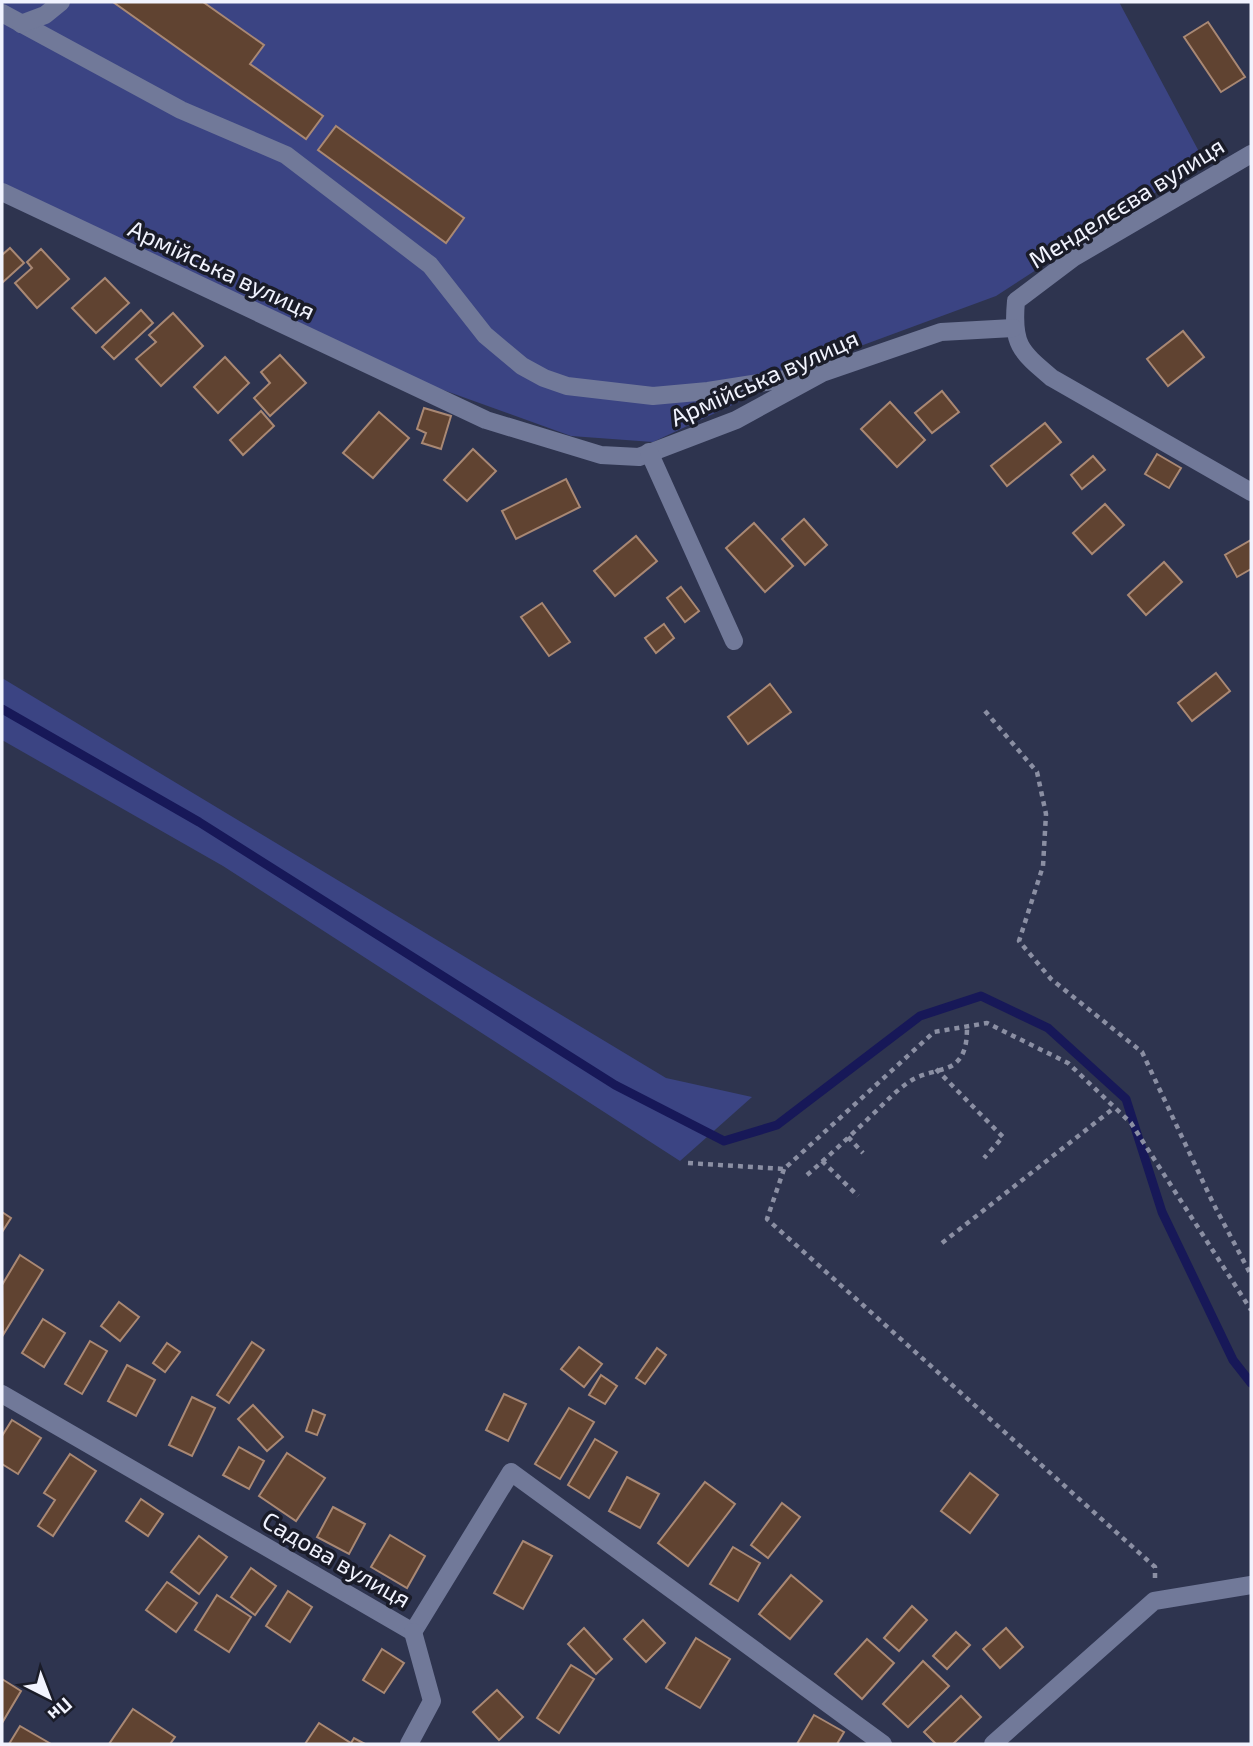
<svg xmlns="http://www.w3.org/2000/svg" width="1253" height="1746" viewBox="0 0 1253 1746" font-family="'Exo 2',sans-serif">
  <rect width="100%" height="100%" fill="#2e344f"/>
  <g fill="#3b4483">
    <polygon points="2,2 1119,2 1204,161 996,296 855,348 653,442 571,436 421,382 2,185"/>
    <polygon points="2,678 666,1078 752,1097 680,1161 223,866 2,740"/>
  </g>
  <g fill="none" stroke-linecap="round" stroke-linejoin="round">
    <polyline stroke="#171858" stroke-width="9" points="2,709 199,822 615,1085 724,1141 777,1125 920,1016 981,996 1048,1028 1126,1099 1162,1212 1233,1360 1251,1383"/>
  </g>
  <g fill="#604331" stroke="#a98874" stroke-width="2">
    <polygon points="113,2 203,2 264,45 250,64 323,116 306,139"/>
    <polygon points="1208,22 1245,77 1221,92 1184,37"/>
    <polygon points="336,126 464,218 446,243 318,150"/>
    <polygon points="10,248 24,263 2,283 2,255"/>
    <polygon points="41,249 69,279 37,308 15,283 32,268 27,262"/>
    <polygon points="105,278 129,303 96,333 72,308"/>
    <polygon points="141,310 153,323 114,359 102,347"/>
    <polygon points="173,313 203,346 161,386 136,359 156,342 149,335"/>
    <polygon points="1183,331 1204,357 1168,386 1147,359"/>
    <polygon points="280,355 306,383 270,416 254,398 270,383 261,372"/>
    <polygon points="225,357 249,383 218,413 194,387"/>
    <polygon points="942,391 959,412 932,433 915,413"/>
    <polygon points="890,402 925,440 897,467 861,429"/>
    <polygon points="424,408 451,416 441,449 422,443 426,433 417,429"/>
    <polygon points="261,411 274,426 243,455 230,440"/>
    <polygon points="379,412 409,438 373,478 343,453"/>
    <polygon points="1045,423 1061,442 1007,486 991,466"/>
    <polygon points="473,449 496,471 467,501 444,480"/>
    <polygon points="1157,454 1181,468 1169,488 1145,474"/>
    <polygon points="1093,456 1105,470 1082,489 1071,475"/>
    <polygon points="566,479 580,507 516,539 502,511"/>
    <polygon points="1105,504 1124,525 1092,554 1073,533"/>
    <polygon points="804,519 827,545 805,565 782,539"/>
    <polygon points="754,523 793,566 765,592 726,548"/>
    <polygon points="636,536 657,561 615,596 594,571"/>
    <polygon points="1251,540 1251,569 1237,577 1225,555"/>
    <polygon points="1164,562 1182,582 1146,615 1128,595"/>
    <polygon points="681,587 699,611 685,622 667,598"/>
    <polygon points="542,603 570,642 549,656 521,617"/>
    <polygon points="664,624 674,638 656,653 645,638"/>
    <polygon points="1216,673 1230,691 1192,721 1178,703"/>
    <polygon points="770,684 791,712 748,744 728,717"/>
    <polygon points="2,1212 11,1218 2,1232"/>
    <polygon points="20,1255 43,1270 3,1335 2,1285"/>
    <polygon points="119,1302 139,1317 120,1341 101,1326"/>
    <polygon points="43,1319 65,1333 44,1367 22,1353"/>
    <polygon points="90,1341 107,1351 82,1394 65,1384"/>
    <polygon points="252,1342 264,1350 229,1403 217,1395"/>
    <polygon points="167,1343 180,1352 165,1372 153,1363"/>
    <polygon points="579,1347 602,1364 584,1387 561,1369"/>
    <polygon points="657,1348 666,1355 645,1384 636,1378"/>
    <polygon points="127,1365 155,1380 136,1416 108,1401"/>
    <polygon points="601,1375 617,1386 605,1404 589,1395"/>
    <polygon points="504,1394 526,1404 508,1441 486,1430"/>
    <polygon points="192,1397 215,1408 192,1456 169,1445"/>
    <polygon points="253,1405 283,1437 267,1451 238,1419"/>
    <polygon points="569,1408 594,1422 560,1479 535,1464"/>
    <polygon points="313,1410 325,1415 317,1435 306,1431"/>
    <polygon points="12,1420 41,1438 18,1474 2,1464 2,1436"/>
    <polygon points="595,1439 617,1452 589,1498 568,1485"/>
    <polygon points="239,1447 264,1461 249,1489 223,1475"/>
    <polygon points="287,1453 325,1478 296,1521 259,1496"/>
    <polygon points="70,1454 96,1471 53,1536 38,1526 55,1500 44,1493"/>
    <polygon points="970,1473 998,1495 970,1533 941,1511"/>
    <polygon points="627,1477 659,1494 640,1528 609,1511"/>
    <polygon points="705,1482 735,1504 688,1566 658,1543"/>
    <polygon points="141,1499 163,1514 148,1536 126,1521"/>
    <polygon points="782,1503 800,1517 768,1558 751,1545"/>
    <polygon points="333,1507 365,1524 349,1554 317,1537"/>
    <polygon points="390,1535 425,1556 407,1588 371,1567"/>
    <polygon points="199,1536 227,1557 199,1594 171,1572"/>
    <polygon points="523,1541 552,1556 523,1609 494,1593"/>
    <polygon points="733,1547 760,1563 738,1601 710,1584"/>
    <polygon points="251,1568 276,1586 255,1615 231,1597"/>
    <polygon points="791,1575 822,1601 790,1639 759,1614"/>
    <polygon points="167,1582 197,1603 176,1632 146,1610"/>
    <polygon points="288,1591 312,1607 290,1642 266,1626"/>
    <polygon points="217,1595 251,1617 229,1652 195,1630"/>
    <polygon points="912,1606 927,1620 899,1651 884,1638"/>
    <polygon points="643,1620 665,1643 646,1662 624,1639"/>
    <polygon points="584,1628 612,1659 596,1674 568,1644"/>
    <polygon points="1006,1628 1023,1647 1000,1668 983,1649"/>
    <polygon points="956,1632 970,1645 947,1669 933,1656"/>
    <polygon points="696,1638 730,1659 700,1708 666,1688"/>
    <polygon points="867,1639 894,1663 862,1699 835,1674"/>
    <polygon points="382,1649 404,1663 384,1693 363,1680"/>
    <polygon points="923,1661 949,1686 908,1727 883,1704"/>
    <polygon points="571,1665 594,1679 559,1733 537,1718"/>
    <polygon points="2,1679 21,1691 2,1723"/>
    <polygon points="497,1690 523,1717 499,1740 473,1712"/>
    <polygon points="961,1696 981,1717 953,1744 936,1744 924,1732"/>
    <polygon points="133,1709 175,1737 170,1744 109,1744"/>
    <polygon points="814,1715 844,1732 837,1744 797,1744"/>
    <polygon points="319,1723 351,1743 354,1738 365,1744 305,1744"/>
    <polygon points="20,1726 51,1744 9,1744"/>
  </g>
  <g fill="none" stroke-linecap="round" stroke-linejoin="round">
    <g stroke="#8b8fa3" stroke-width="4.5" stroke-dasharray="5 5" stroke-linecap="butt">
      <polyline points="985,711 1037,772 1046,814 1043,866 1019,941 1051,979 1142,1052 1213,1203 1251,1275"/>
      <polyline points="936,1069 1003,1137 984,1158"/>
      <polyline points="848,1137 863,1153"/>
      <polyline points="822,1161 858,1196"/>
      <polyline points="688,1163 784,1169 934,1032 987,1023 1068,1063 1131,1123 1251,1310"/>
      <polyline points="784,1169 767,1219 1155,1567 1155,1579"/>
      <path d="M807,1175C829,1156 850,1136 871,1116C885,1103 896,1090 912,1080C923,1073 946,1070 953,1065C966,1056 967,1041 967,1026"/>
      <polyline points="942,1243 1114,1108"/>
    </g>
    <g stroke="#717999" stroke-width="18">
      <polyline points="2,13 181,110 286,155 430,265 485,335 522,366 544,378 567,386 653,396 708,391 810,375"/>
      <polyline points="21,24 45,15 61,2"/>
      <path d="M1251,154L1073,258L1016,301C1012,345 1020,351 1052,378L1251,492"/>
      <polyline points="2,192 486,420 601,455 639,457 736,420 822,373 941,332 1013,328"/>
      <polyline points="649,452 734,641"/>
      <polyline points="2,1394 413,1632 511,1472 883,1744"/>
      <polyline points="409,1744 432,1701 413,1632"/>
      <polyline points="993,1744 1154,1601 1251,1585"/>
    </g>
  </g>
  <g text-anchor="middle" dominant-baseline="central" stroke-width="7" stroke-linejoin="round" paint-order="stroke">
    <g font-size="24" fill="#f1f3fe" stroke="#1a1c29">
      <text transform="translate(1126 202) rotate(-32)">Менделєєва вулиця</text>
      <text transform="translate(222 269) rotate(25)">Армійська вулиця</text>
      <text transform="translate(764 377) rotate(-24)">Армійська вулиця</text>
      <text transform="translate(337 1559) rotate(30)">Садова вулиця</text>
    </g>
  </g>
  <rect width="1253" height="1746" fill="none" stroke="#f1f3fe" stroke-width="7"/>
  <g transform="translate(49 1697) rotate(138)" stroke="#1a1c29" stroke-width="5" paint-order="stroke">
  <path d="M0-5L12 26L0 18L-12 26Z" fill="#f1f3fe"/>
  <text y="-10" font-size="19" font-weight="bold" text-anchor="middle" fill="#f1f3fe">Пн</text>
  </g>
</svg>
